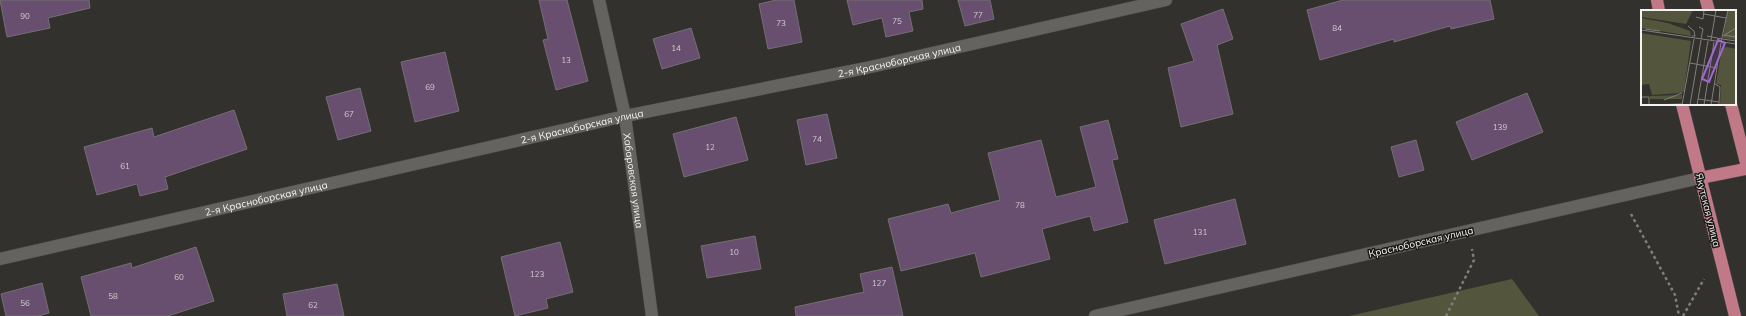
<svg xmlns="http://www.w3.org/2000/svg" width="1746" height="316" viewBox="0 0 1746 316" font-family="Mulish,sans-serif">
  <rect width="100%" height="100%" fill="#32312d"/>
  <polygon fill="#53563c" points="1512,279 1539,316 1349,316"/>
  <g fill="#694f6f" stroke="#736f74">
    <polygon points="0,0 89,0 90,8 48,18 50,28 7,37"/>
    <polygon points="539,0 567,0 588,81 556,90 543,40 548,39"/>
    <polygon points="776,0 794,0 802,42 768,49 759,4"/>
    <polygon points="847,0 922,0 923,9 909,12 913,31 886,37 882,18 853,25"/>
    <polygon points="958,0 990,0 994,19 965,26"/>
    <polygon points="1343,0 1490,0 1494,19 1451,29 1450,26 1394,42 1394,39 1320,60 1307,10"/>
    <polygon points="1223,9 1233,39 1217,45 1233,114 1181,127 1168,68 1194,61 1181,24"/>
    <polygon points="691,28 700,58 662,69 653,39"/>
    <polygon points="445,52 459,111 415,122 401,62"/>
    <polygon points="360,88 371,131 338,140 326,97"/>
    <polygon points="1527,93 1543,132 1472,160 1456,122"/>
    <polygon points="234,110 247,149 165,177 168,189 140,196 137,184 97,195 84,147 152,128 154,137"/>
    <polygon points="827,114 837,158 806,165 797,120"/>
    <polygon points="736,117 748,160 684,177 673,134"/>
    <polygon points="1108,120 1118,159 1112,160 1128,222 1094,231 1090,216 1042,229 1050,259 981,277 975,253 901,271 888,219 948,204 951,213 1000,200 988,153 1041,140 1056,197 1096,187 1080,127"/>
    <polygon points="1416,140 1424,170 1399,177 1391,147"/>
    <polygon points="1235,199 1246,244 1165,264 1154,220"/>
    <polygon points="755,236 761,269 707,278 701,246"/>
    <polygon points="560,242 573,292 546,299 548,308 515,316 501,257"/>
    <polygon points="196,247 214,301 168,316 91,316 81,277 131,263 132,268"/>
    <polygon points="892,267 903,316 796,316 795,307 864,292 860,274"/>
    <polygon points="42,283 49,313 38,316 6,316 1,294"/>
    <polygon points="337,284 344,316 287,316 283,294"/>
  </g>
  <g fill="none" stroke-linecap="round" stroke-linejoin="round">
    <defs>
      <g id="street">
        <path id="s1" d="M599,0L625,116L652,316"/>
        <path id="s2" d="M0,259L625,116L866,68L1166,0"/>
      </g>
      <polyline id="secondary" points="1095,316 1700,178"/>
      <g id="primary">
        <polyline points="1657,0 1659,11"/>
        <polyline points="1706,0 1709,11"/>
        <polyline points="1682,104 1735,316"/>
        <polyline points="1731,104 1746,163"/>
        <polyline points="1700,178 1746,169"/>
      </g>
    </defs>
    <use href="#street" stroke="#4e4d4a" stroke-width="13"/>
    <use href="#secondary" stroke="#4e4d4a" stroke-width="13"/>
    <use href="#primary" stroke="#4e4d4a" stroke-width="13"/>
    <g stroke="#7f7e7b" stroke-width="2.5" stroke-dasharray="3 3" stroke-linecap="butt">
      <polyline points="1631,214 1675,295 1679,316"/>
      <polyline points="1446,316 1474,260 1472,249"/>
      <polyline points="1683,316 1704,279"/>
    </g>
    <use href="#street" stroke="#65635f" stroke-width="12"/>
    <use href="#secondary" stroke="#65635f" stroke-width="12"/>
    <use href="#primary" stroke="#c17988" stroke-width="12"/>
  </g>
  <g text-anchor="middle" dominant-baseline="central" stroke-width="3" stroke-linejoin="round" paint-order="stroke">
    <g font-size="8" fill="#d1cad0">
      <text x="978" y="15">77</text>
      <text x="25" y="16">90</text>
      <text x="897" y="21">75</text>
      <text x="781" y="23">73</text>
      <text x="1337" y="28">84</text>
      <text x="676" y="48">14</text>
      <text x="566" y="60">13</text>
      <text x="430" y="87">69</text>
      <text x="349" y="114">67</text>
      <text x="1500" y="127">139</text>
      <text x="817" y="139">74</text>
      <text x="710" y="147">12</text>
      <text x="125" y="166">61</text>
      <text x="1020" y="205">78</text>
      <text x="1200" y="232">131</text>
      <text x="734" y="252">10</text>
      <text x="537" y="274">123</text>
      <text x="179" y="277">60</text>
      <text x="879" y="283">127</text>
      <text x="113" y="296">58</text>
      <text x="25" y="303">56</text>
      <text x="313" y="305">62</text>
    </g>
    <g font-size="10" fill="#f4f3f0" stroke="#1a1917">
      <text stroke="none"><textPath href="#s2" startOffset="921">2-я Красноборская улица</textPath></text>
      <text stroke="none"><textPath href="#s2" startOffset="597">2-я Красноборская улица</textPath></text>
      <text stroke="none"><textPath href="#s1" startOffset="184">Хабаровская улица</textPath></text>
      <text stroke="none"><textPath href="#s2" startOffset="273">2-я Красноборская улица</textPath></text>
      <text transform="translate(1708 210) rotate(76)">Якутская улица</text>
      <text transform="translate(1421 242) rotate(-13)">Красноборская улица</text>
    </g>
  </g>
  <g transform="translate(1641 10)">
    <rect width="95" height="95" fill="#32312d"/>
    <path d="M0,0H52L45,14L0,7ZM87,0H95V30L82,28ZM0,8L27,13L49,21L50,26L0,18ZM0,23L50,31L43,81L40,83L11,85L8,74L0,75ZM86,37L95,39V95H79L80,75L75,74L81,38ZM41,85V89H9V86Z" fill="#53563c"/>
    <path fill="none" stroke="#807f7b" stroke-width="1" d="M63,4L85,8M55,7L62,9L63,0M47,16L53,21L54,26H51M58,17L62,19L60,29M4,19L19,21M0,20L95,34M83,25L95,27M66,26L81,29M82,26L95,18M81,29L95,31M70,30L75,0M80,32L87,0M49,53L76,58M74,74L79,77L78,92M0,87H8V95M57,89L78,92V95M23,90L41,83M8,95L41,94M41,95L53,29M49,95L60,30M56,95L67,31M63,95L73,32M70,95L80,33"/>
    <path fill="#9f68ce" fill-opacity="0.15" stroke="#9f68ce" stroke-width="2" d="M77,30L84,33L68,72L61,69Z"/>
    <rect width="95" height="95" fill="none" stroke="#f4f3f0" stroke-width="2"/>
  </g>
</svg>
